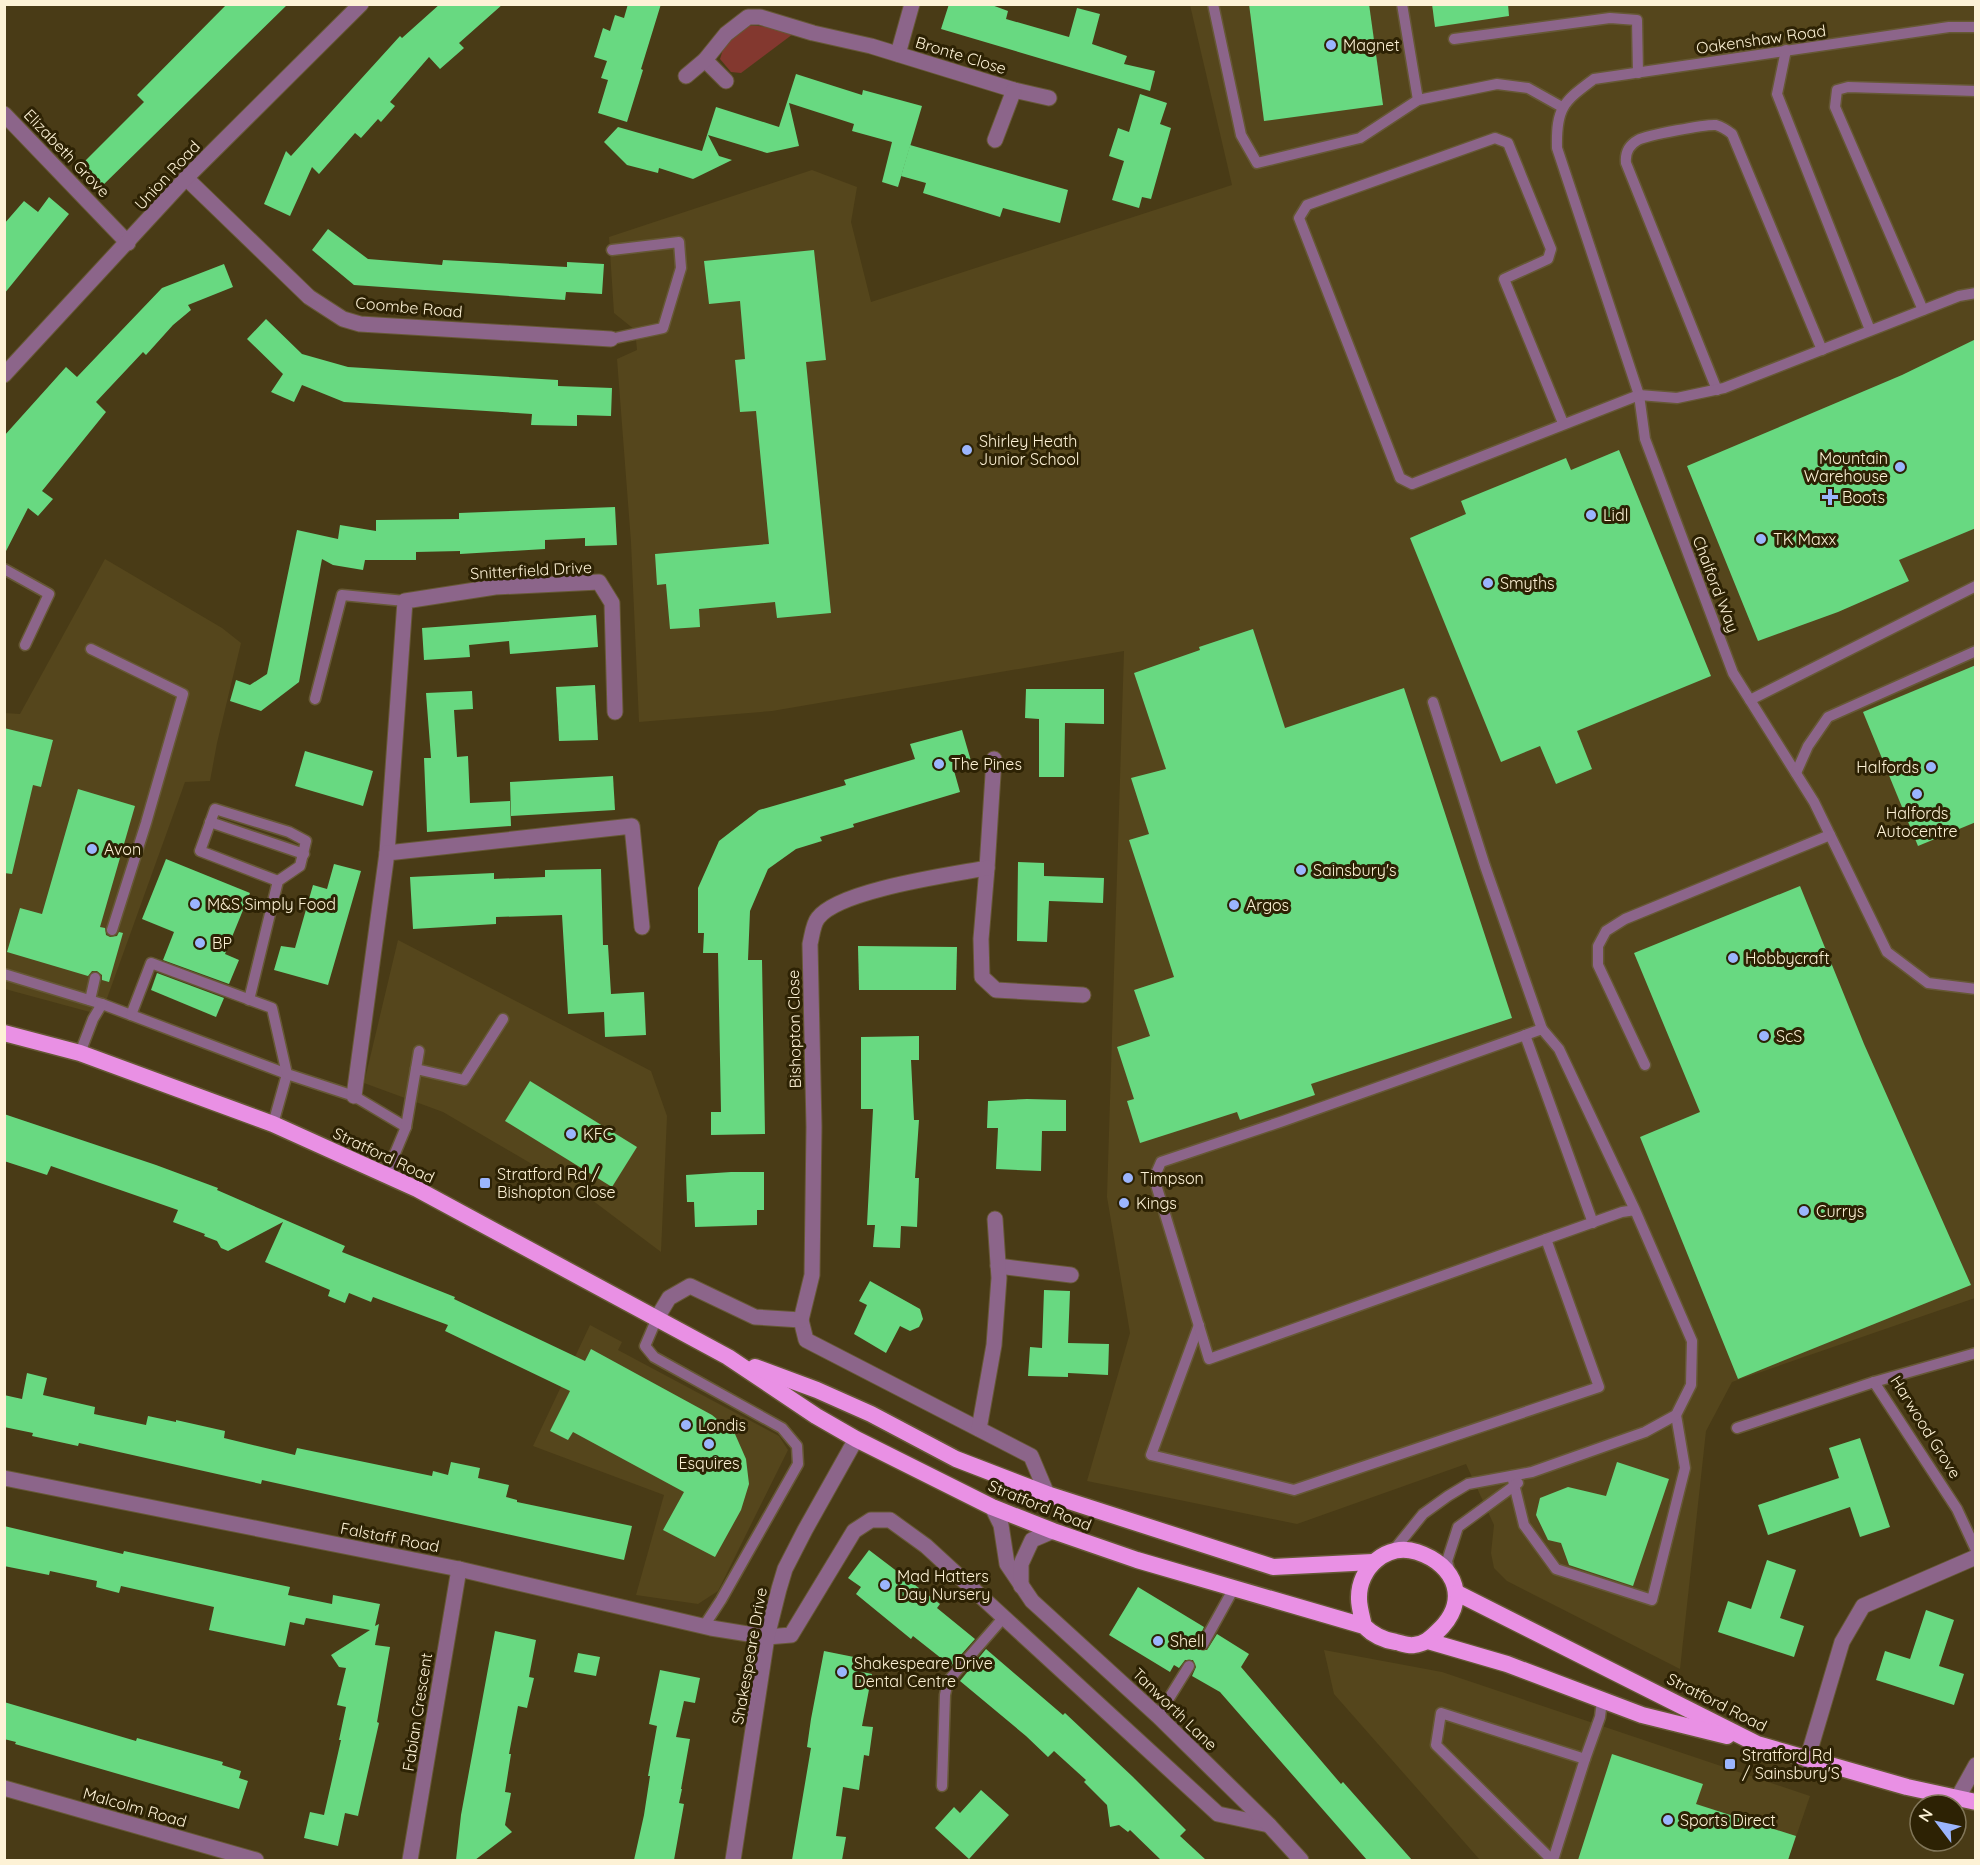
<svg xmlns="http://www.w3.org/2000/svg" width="1980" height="1865" viewBox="0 0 1980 1865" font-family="Quicksand,sans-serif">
  <rect width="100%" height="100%" fill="#493b16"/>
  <g fill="#55461c">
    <polygon points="1190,5 1975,5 1975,1298 1732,1382 1706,1431 1680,1669 1507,1581 1494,1568 1491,1553 1494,1525 1466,1464 1297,1524 1087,1481 1130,1333 1107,1197 1124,651 772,711 639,722 631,542 617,359 637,350 635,330 614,313 609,237 812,170 857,187 851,222 871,302 1232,185"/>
    <polygon points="105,559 222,628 241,643 217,743 210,781 185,782 101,1015 5,989 4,713 20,714"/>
    <polygon points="398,940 651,1071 667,1116 661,1252 588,1197 443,1112 364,1083"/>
    <polygon points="590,1325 622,1342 618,1350 779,1436 788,1450 718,1591 698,1604 636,1595 664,1495 533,1446"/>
    <polygon points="1324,1650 1442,1672 1810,1796 1788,1860 1480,1860 1334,1694"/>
  </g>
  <polygon fill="#83382f" points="745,25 771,27 793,34 741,73 731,72 720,59 725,43"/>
  <g fill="#68d981">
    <polygon points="227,4 288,4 99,189 78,168 144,102 137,95"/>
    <polygon points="440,4 503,4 459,43 464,48 440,69 429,57 390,102 395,106 381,122 378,119 361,138 355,133 319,174 312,167 290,216 264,204 286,151 291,156 400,36 402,38"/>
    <polygon points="628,4 661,4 641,69 643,70 627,122 598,113 608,80 601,78 607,61 594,57 603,28 610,31 615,15 624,18"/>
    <polygon points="949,4 989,4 1008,11 1006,19 1069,37 1077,8 1100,14 1092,44 1127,56 1124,64 1155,71 1150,91 941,29"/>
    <polygon points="1249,4 1369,4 1383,105 1264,121"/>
    <polygon points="1432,4 1508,4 1509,16 1435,27"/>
    <polygon points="796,74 862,95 863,90 922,106 898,187 882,182 892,142 852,131 854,124 789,103 799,146 767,153 708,135 719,156 732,160 693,179 659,168 658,173 627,165 604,142 618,127 702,151 716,107 779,127"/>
    <polygon points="1140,94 1167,103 1160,124 1171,128 1151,199 1142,197 1139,208 1112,200 1124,161 1109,156 1118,128 1129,132"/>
    <polygon points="910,145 1068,190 1060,223 1003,208 1000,217 923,193 926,183 901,176"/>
    <polygon points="49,197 69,214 4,294 4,224 24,201 38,212"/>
    <polygon points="328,229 368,259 442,265 443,260 567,267 567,262 604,264 602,294 566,292 565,300 354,285 312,250"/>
    <polygon points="814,250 826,360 806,362 831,613 777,618 775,602 699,609 700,627 670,629 666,584 657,585 655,554 769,544 756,411 740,412 735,360 745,359 740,301 709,304 704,261"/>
    <polygon points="224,264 233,287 188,305 191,310 173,325 146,355 143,352 96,402 106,412 42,491 53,499 38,516 28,508 4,555 4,436 66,367 77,377 162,288"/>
    <polygon points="266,319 302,354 348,367 558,380 558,386 612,388 611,416 577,415 577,426 531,425 532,414 344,402 302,385 294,402 271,392 283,374 247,339"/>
    <polygon points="1976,339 1976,528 1899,560 1909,581 1838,612 1758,641 1687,466 1902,375"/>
    <polygon points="1619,450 1711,676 1577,731 1592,769 1556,784 1540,746 1501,762 1410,538 1466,514 1461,501 1566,458 1571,470"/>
    <polygon points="615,507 617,545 585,546 585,538 545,540 545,549 460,554 460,551 416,552 416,560 365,560 363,570 333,565 322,559 299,682 261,711 230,701 236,680 250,685 267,674 297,530 338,539 340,525 376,531 376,520 459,519 459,513"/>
    <polygon points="596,615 598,647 510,654 509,641 469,645 470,657 424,660 422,628"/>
    <polygon points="1253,629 1285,728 1404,688 1512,1018 1311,1084 1315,1095 1240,1120 1237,1112 1140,1143 1127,1101 1134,1099 1117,1047 1150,1036 1134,990 1174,977 1129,840 1149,834 1131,778 1166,769 1134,673 1200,650 1199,647"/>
    <polygon points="1976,665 1976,822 1918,846 1863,712"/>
    <polygon points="595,685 598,740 559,741 556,687"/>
    <polygon points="1026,689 1104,689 1104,724 1065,723 1064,777 1039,777 1039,719 1025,718"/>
    <polygon points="472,691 473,709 454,710 457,757 468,756 470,803 510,801 511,826 427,832 424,758 431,758 426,693"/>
    <polygon points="4,728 53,740 41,787 33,785 12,874 4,873"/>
    <polygon points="962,730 971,761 953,767 960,792 853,824 854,827 820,837 822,841 796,849 768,869 750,911 748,960 762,960 765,1134 711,1135 711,1112 721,1112 718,953 703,953 704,933 698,933 698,888 719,841 759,810 846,785 844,780 915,759 910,744"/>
    <polygon points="305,751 373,771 363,806 295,786"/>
    <polygon points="613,776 615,810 511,816 510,782"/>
    <polygon points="78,789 135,806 100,927 105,928 106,935 110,937 117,936 119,932 123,933 109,982 102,980 102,975 97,971 92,971 88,976 7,952 20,908 42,914"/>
    <polygon points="166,859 250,893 225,954 239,960 229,984 163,960 174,932 142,919"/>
    <polygon points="1018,862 1044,863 1044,876 1104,878 1103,903 1049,901 1047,942 1017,941"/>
    <polygon points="334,864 361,871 328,985 274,970 281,946 295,948 313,885 327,889"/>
    <polygon points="601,869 603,945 608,945 611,994 644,992 646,1035 605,1037 604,1012 568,1014 562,915 496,917 496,924 413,929 410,877 494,873 494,879 545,877 545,870"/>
    <polygon points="1800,886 1864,1044 1971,1285 1738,1379 1640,1137 1700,1112 1634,953"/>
    <polygon points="858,946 957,947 956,990 859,990"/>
    <polygon points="157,973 224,998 216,1017 151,990"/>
    <polygon points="919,1036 919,1060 911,1060 914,1120 919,1120 915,1178 919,1178 917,1227 901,1226 900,1248 873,1247 875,1225 867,1225 873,1109 861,1109 861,1037"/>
    <polygon points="530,1081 637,1147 612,1187 505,1121"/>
    <polygon points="1027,1099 1066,1100 1066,1131 1042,1131 1041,1171 996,1169 998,1128 987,1128 988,1101"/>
    <polygon points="4,1114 156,1165 218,1188 217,1190 345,1246 342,1252 455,1297 454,1299 585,1361 591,1349 712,1415 735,1434 746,1459 749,1484 741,1510 715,1557 663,1530 684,1492 573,1432 568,1440 550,1431 570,1391 445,1331 448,1325 373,1297 371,1302 349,1293 345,1303 328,1296 330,1290 265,1262 283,1222 228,1251 221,1248 217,1241 204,1236 205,1234 173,1222 178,1210 51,1166 47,1175 4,1161"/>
    <polygon points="731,1172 764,1172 764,1210 757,1210 757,1225 695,1227 694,1202 687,1202 686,1175"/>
    <polygon points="870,1281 920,1309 923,1319 919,1327 910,1331 900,1326 886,1353 854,1334 867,1305 859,1301"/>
    <polygon points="1044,1290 1070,1291 1068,1343 1109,1344 1108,1375 1068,1373 1068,1377 1028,1376 1030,1347 1042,1348"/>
    <polygon points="27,1373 47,1378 43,1395 95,1407 94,1414 146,1425 148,1416 176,1422 176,1420 225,1431 224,1438 295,1455 297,1448 432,1476 433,1471 448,1475 451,1462 480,1468 478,1478 509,1485 506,1497 517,1500 517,1502 632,1526 624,1560 262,1480 261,1484 79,1443 78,1446 32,1436 33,1433 4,1427 4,1395 22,1399"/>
    <polygon points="1860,1438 1890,1527 1860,1537 1850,1507 1768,1535 1758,1505 1839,1478 1829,1448"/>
    <polygon points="1617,1462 1669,1479 1633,1586 1569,1565 1561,1543 1548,1540 1536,1515 1540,1498 1568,1487 1606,1496"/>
    <polygon points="4,1526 123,1554 124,1551 290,1587 288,1595 332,1604 333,1595 380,1604 375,1626 379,1624 375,1645 390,1647 377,1722 379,1723 358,1816 345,1813 338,1846 304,1838 310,1812 324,1815 341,1740 339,1740 346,1707 337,1705 346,1668 339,1667 331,1655 370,1630 306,1618 304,1625 290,1622 285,1646 209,1630 214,1607 121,1586 119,1593 96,1587 97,1581 50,1571 49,1575 4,1566"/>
    <polygon points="869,1550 940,1604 937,1608 975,1639 951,1666 913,1636 911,1639 856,1594 861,1587 848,1578"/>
    <polygon points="1767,1560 1796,1570 1780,1618 1804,1626 1794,1657 1718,1632 1728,1601 1751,1609"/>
    <polygon points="1138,1587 1204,1627 1196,1644 1199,1650 1207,1650 1217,1634 1249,1654 1241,1667 1341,1784 1343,1782 1412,1860 1367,1860 1220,1692 1192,1676 1196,1667 1193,1660 1185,1660 1179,1668 1174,1665 1170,1672 1109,1635"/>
    <polygon points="1926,1610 1954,1620 1939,1666 1964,1674 1954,1705 1876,1680 1885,1651 1910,1659"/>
    <polygon points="495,1631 536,1640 529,1677 534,1678 527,1708 518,1706 509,1754 511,1754 505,1792 511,1793 505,1825 512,1832 475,1860 456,1860 461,1815"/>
    <polygon points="986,1649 1063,1715 1065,1713 1133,1777 1186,1830 1180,1836 1206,1860 1161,1860 1130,1830 1128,1832 1119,1825 1110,1827 1107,1805 1084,1782 1086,1780 1054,1751 1048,1757 1026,1736 960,1681"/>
    <polygon points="824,1651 859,1658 857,1671 872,1674 862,1726 873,1727 869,1756 864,1755 859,1790 843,1787 836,1836 846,1837 842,1860 792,1860 811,1748 807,1747 811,1719"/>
    <polygon points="578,1653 600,1657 596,1676 574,1672"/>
    <polygon points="660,1670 700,1678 695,1703 684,1701 676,1737 690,1739 681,1789 682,1789 679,1803 684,1804 674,1860 634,1860 644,1815 650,1776 648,1776 657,1726 649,1724"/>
    <polygon points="4,1702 136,1741 137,1738 223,1762 222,1765 241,1771 239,1778 248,1781 239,1809 15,1744 16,1742 4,1739"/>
    <polygon points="1612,1754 1703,1784 1696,1804 1796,1836 1788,1860 1578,1860"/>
    <polygon points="981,1790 1009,1815 969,1859 935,1828 954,1807 960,1813"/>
  </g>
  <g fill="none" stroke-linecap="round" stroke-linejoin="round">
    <defs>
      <g id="service">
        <polyline points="1213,4 1241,135 1257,163 1360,138 1418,100 1497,84 1528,88 1562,107"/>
        <polyline points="1402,4 1418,100"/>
        <path d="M1976,27H1949L1594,79C1563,102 1556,108 1557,148L1639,395L1645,439L1733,673L1814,802L1887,952L1928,983L1976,989"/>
        <polyline points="1454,39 1610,18 1637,20 1638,73"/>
        <polyline points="1786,50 1777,94 1870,330"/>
        <polyline points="1923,310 1835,107 1837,90 1848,87 1976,91"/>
        <polyline points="611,339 663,328 681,268 679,242 612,250"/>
        <path d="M1717,390L1626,163C1625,153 1629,145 1638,140C1647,135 1707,124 1716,125C1723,127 1727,130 1732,134L1822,350"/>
        <polyline points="1563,423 1504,279 1548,259 1551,249 1508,143 1495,138 1307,205 1299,218 1400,478 1412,484 1639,395 1677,398 1724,388 1959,296 1976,293"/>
        <polyline points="4,569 49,594 25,645"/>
        <polyline points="91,649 183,694 146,823 112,930"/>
        <polyline points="315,699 342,595 405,601"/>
        <polyline points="1750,700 1976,586"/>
        <polyline points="1433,702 1485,866 1542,1029"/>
        <polyline points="1796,773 1808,746 1828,717 1976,651"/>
        <polyline points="210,822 304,854"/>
        <polyline points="4,974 102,1004 287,1074 273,1124"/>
        <polyline points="90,1000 95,978"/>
        <polyline points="249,1000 278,881 200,851 215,809 289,832 306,841 300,866 278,881"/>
        <polyline points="131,1015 151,963 272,1008 287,1074 354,1096 406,1127"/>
        <polyline points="1525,1035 1593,1223"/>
        <polyline points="80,1053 93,1019 102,1004"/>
        <polyline points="1645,1065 1598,965 1598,946 1606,931 1625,919 1830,835"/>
        <polyline points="416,1069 464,1080 503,1019"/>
        <polyline points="386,1175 406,1127 419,1051"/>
        <polyline points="657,1318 645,1346 654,1357 782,1428 797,1446 798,1464 721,1600 704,1626"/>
        <polyline points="1199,1325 1151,1455 1294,1490 1599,1387 1546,1239"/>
        <polyline points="1874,1382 1957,1509 1976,1550"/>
        <polyline points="1737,1428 1874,1382 1976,1353"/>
        <polyline points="1512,1476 1524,1525 1556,1569 1652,1600 1685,1468 1676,1415"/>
        <polyline points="1393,1551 1423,1514 1448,1496 1468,1484 1532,1472 1645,1432 1676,1415 1691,1385 1692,1341 1635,1210 1559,1049 1542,1029 1283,1121 1161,1162 1154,1178 1209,1359 1622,1212 1635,1210"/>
        <polyline points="1450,1573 1447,1561 1458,1527 1518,1483"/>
        <polyline points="1203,1644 1234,1588"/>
        <polyline points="1158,1716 1189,1666"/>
        <polyline points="942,1786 945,1695 948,1681 1004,1617"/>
        <polyline points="1552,1860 1436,1745 1441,1713 1585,1759"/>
        <polyline points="1553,1860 1585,1759 1600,1717 1602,1701"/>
      </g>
      <g id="minor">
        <polyline points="898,54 912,4"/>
        <polyline points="705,60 726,81"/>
        <polyline points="686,76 705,60 726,34 748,17 760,17 813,33 871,46 1014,90 1049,98"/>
        <polyline points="4,114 128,243"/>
        <polyline points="995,140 1014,90"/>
        <polyline points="186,178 309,297 343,319 360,324 611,339"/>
        <polyline points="994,759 987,868 981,939 982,977 996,990 1083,995"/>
        <polyline points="387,853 405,601 495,587 599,582 612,603 615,712"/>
        <polyline points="354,1096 387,853 632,826 642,927"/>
        <polyline points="998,1266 1071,1275"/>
        <polyline points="657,1318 669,1298 690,1286 755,1317 801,1320 806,1340 1031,1456 1047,1494"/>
        <path d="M801,1320L812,1275L814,1127L810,944C812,936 813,924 818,918C839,890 950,875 987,868"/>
        <polyline points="979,1429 994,1345 999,1278 995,1219"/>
        <polyline points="4,1478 459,1569 711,1628 767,1637 791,1635 854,1531 871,1520 890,1520 926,1546 1218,1814 1269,1825"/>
        <polyline points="1807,1760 1842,1642 1863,1606 1976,1557"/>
        <polyline points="4,1788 256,1860"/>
        <polyline points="1957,1799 1976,1765"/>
        <polyline points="410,1860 459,1569"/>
      </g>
      <g id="tertiary">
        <polyline points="4,375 186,178 361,4"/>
        <polyline points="992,1507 1001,1525 1007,1564 1032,1601 1158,1716 1269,1825 1301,1860"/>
        <polyline points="1021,1586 1021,1564 1032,1540 1053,1531"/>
        <polyline points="733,1860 767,1637 779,1589 785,1569 805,1530 856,1439"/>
      </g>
      <g id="trunk">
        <path d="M4,1033L80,1053L273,1124L417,1189L728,1357L816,1416L856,1439L992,1507L1053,1531L1137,1560L1364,1626C1373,1635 1382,1640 1396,1642C1401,1643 1408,1646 1414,1645C1424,1644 1430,1639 1437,1632C1470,1602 1457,1565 1417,1552C1387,1542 1358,1568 1359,1599C1359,1607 1362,1617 1364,1626"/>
        <polyline points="755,1367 817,1390 871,1414 956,1459 1047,1494 1273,1567 1373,1562"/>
        <polyline points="1457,1593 1757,1744 1907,1787 1976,1802"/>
        <polyline points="1428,1641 1507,1664 1642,1715 1727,1736"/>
      </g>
    </defs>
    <use href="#service" stroke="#665835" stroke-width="13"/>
    <use href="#minor" stroke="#665835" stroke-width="17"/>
    <use href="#tertiary" stroke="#665835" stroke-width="17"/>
    <use href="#trunk" stroke="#665835" stroke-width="19"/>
    <use href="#service" stroke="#8c658a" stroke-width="10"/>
    <use href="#minor" stroke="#8c658a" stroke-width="15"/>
    <use href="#tertiary" stroke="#8c658a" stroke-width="15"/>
    <use href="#trunk" stroke="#e990e4" stroke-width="16"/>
  </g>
  <g fill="#9bb5fd" stroke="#2d2204" stroke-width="2">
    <circle cx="1331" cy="45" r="6"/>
    <circle cx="967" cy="450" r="6"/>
    <circle cx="1900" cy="467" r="6"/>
    <path d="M1827 488h6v6h6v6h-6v6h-6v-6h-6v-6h6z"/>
    <circle cx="1591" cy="515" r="6"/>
    <circle cx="1761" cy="539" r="6"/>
    <circle cx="1488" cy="583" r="6"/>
    <circle cx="939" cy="764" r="6"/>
    <circle cx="1931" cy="767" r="6"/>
    <circle cx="1917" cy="794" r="6"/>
    <circle cx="92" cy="849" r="6"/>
    <circle cx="1301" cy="870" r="6"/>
    <circle cx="195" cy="904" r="6"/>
    <circle cx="1234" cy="905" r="6"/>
    <circle cx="200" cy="943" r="6"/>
    <circle cx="1733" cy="958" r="6"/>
    <circle cx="1764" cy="1036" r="6"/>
    <circle cx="571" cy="1134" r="6"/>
    <circle cx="1128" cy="1178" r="6"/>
    <rect x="479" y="1177" width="12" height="12" rx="3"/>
    <circle cx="1124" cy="1203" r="6"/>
    <circle cx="1804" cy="1211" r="6"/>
    <circle cx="686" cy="1425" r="6"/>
    <circle cx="709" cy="1444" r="6"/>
    <circle cx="885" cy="1585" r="6"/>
    <circle cx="1158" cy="1641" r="6"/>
    <circle cx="842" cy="1672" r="6"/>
    <rect x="1724" y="1758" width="12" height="12" rx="3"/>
    <circle cx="1668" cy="1820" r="6"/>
  </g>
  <g text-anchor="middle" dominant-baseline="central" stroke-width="6" stroke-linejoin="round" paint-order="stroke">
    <g font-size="16" fill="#fdf2d6" stroke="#2d2204">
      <text transform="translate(1761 39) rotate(-8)">Oakenshaw Road</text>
      <text transform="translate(961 55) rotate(17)">Bronte Close</text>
      <text transform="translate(67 153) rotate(46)">Elizabeth Grove</text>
      <text transform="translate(167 175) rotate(-47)">Union Road</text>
      <text transform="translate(409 307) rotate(5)">Coombe Road</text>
      <text transform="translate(531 570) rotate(-3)">Snitterfield Drive</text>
      <text transform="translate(1716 584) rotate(69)">Chalford Way</text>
      <text transform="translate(794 1029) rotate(-91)">Bishopton Close</text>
      <text transform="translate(384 1155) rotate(25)">Stratford Road</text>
      <text transform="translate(1926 1427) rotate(58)">Harwood Grove</text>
      <text transform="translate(1040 1505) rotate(22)">Stratford Road</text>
      <text transform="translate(390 1537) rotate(11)">Falstaff Road</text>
      <text transform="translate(749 1656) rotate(-80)">Shakespeare Drive</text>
      <text transform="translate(1717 1702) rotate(27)">Stratford Road</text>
      <text transform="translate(1175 1709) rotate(44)">Tanworth Lane</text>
      <text transform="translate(417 1712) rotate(-81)">Fabian Crescent</text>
      <text transform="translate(135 1807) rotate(16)">Malcolm Road</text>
    </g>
    <g font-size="16" fill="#fdf2d6" stroke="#2d2204" text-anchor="start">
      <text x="1343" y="45">Magnet</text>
      <text x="979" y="441">Shirley Heath<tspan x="979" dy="18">Junior School</tspan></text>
      <text x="1888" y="458" text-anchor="end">Mountain<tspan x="1888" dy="18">Warehouse</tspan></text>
      <text x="1842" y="497">Boots</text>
      <text x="1603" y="515">Lidl</text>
      <text x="1773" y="539">TK Maxx</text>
      <text x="1500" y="583">Smyths</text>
      <text x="951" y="764">The Pines</text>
      <text x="1919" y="767" text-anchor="end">Halfords</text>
      <text x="1917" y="813" text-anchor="middle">Halfords<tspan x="1917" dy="18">Autocentre</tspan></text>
      <text x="104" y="849">Avon</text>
      <text x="1313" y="870">Sainsbury's</text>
      <text x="207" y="904">M&amp;S Simply Food</text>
      <text x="1246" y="905">Argos</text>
      <text x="212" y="943">BP</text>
      <text x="1745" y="958">Hobbycraft</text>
      <text x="1776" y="1036">ScS</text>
      <text x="583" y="1134">KFC</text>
      <text x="497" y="1174">Stratford Rd /<tspan x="497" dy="18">Bishopton Close</tspan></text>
      <text x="1140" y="1178">Timpson</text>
      <text x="1136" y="1203">Kings</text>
      <text x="1816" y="1211">Currys</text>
      <text x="698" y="1425">Londis</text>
      <text x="709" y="1463" text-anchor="middle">Esquires</text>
      <text x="897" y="1576">Mad Hatters<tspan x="897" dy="18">Day Nursery</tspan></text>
      <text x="1170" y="1641">Shell</text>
      <text x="854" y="1663">Shakespeare Drive<tspan x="854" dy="18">Dental Centre</tspan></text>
      <text x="1742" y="1755">Stratford Rd<tspan x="1742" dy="18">/ Sainsbury'S</tspan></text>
      <text x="1680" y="1820">Sports Direct</text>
    </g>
  </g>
  <rect width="1980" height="1865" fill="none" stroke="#fdf2d6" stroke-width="12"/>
  <g transform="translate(1938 1823) rotate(302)"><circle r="28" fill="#2d2204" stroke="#807558" stroke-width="1.5"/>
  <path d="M0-4.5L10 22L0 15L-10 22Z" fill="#9bb5fd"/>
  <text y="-9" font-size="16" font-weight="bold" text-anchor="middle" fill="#fdf2d6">N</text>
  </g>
</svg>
